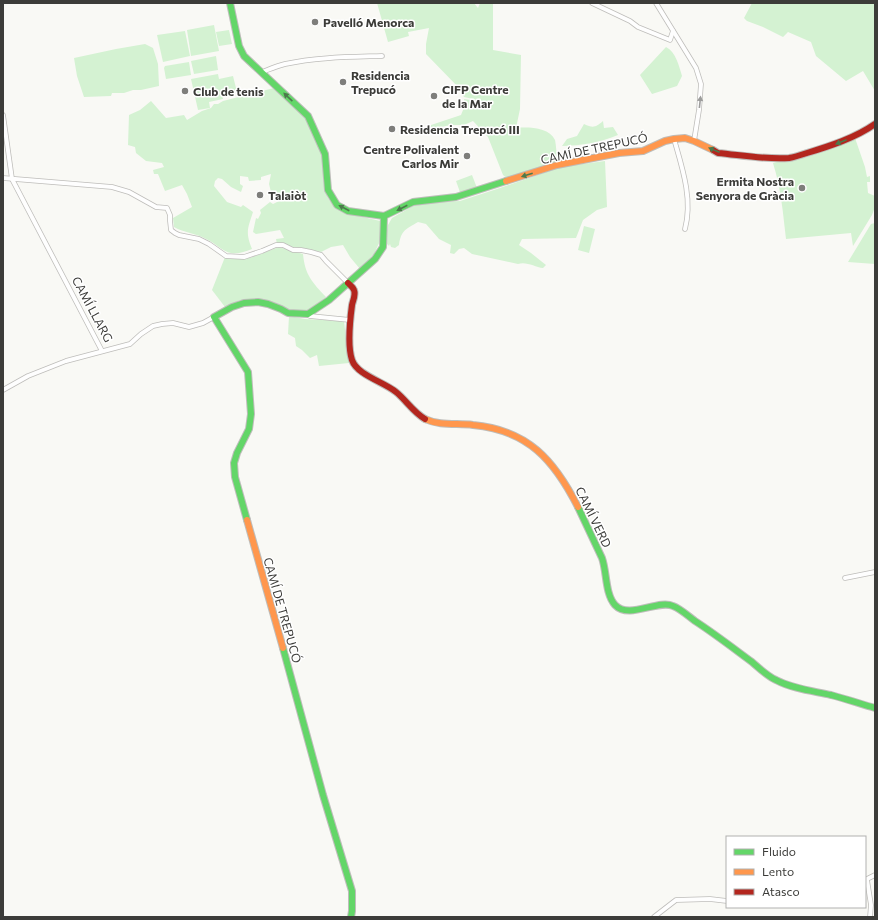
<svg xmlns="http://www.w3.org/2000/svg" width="878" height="920" viewBox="0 0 878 920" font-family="Commissioner,sans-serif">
  <rect width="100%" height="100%" fill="#f9f9f5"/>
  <g fill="#d4f2d2">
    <path d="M377,3H474L478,8L480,3H493V50L521,55L520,109L516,128C528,127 549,127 555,140C556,144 557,157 557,162L508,179L503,175L488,137L473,121L464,125H451L441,127L430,134L426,132L431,125L461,115L465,105L464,99L496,104L464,97L459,88L426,54V44L429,28L408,32L409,36L388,42Z"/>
    <polygon points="752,3 875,3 875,91 863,71 846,81 816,56 811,42 788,32 783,37 763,27 747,21 744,18"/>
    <polygon points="214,25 219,51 191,56 187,30"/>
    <polygon points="229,30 232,44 219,46 216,32"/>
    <polygon points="185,31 190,56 163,62 157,35"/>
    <polygon points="145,44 153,48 158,64 159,86 141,90 133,90 124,93 112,93 111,96 84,97 77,76 74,58 116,49"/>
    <path d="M666,47C676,52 679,66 682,76L677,86L652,94L640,75Z"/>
    <polygon points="216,56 218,70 194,74 191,61"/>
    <polygon points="189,62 191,75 166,79 164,68 165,66"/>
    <polygon points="218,74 219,79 233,76 237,92 223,95 221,89 223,99 209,102 210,108 198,110 191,79"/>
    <path d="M274,88L305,116L322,155L324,187L328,198L335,208L342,212L380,221V241L374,254L360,269L350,257L343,245L331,247L321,252L277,244L276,239L284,238L280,230L256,234L253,232L256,218L258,219L261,213L260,210L270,202L273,204L279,201L276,197L272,196L269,184L271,174L261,177V180L249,181L248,177L240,176V184L243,186L241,192L231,187L222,179L218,178L215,181L214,186L227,202L241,207L243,205L253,212C248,228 245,232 252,249C244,252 239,254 231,253C223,252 214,242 206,239C196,233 184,233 174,227L173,218L192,207L187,194L182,185L165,191L158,174H154L153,170L164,167L162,163L146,161L136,153L135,147L128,145L129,115L140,110L151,101L166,118L184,115L187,120L202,111L211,108L214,104H218L223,101Z"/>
    <path d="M603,121L604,128L613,127L618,135C601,142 581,146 562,146L567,139L577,136L584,124C593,128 595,128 603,121Z"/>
    <path d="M855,138L865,167L867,177L870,176V182H867L868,193L875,196V207L872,215L853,246L851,233L786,239C783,213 781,188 773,163L804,155L805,158Z"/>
    <path d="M605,161L607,207L597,210L583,220L576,238L522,239L519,245L531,253L546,265L543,268C535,267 526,261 518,264L472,254L464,248L459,249L454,254L450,253L451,245L439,239L426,224L418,222C406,229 401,230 399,245L395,248L391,247L390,244L389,246L385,242L388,225L392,218L413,206L438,202L460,201L500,188L561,167Z"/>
    <polygon points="472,175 477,188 461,195 456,181"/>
    <polygon points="875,223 875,264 848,262 871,224"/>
    <polygon points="584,226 595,229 589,253 578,250"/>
    <path d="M279,247L303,254C305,275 312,282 326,297L307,312L287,311L276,303L261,300H240L225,307L212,290L225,257L237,259L250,258Z"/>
    <polygon points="289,316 305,319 344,321 349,363 319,366 317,355 310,358 302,350 296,346 295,338 288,334"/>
  </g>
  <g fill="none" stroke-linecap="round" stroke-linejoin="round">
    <defs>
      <g id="street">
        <polyline points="592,3 630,21 638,27 670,40 673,31"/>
        <polyline points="656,3 696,68 701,84 699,110 694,141"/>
        <path d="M262,72C270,69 277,66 285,64C317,57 350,57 382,56"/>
        <polyline points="3,115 12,179 102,351"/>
        <path d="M674,139C682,167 693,199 685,229"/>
        <polyline points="3,178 112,187 129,192 156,207 167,208 170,215 170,221 171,230 175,233 179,235 199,239 209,244 226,256 244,257 262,251 276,245 283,245 293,250 301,250 311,252 321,255 326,261 348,283"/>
        <polyline points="308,314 310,316 350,320"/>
        <polyline points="3,390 28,376 66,361 130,344 141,334 153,326 162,324 173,323 189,327 203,323 214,317"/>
        <polyline points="845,578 875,572"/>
        <polyline points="865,880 875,875"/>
        <polyline points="867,880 871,905 870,917"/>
        <polyline points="654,917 676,900 710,899 727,901"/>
      </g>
      <g id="fast">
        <polyline points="230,3 239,46 244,56 308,116 325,154 328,190 337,205 348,211 384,216 413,202 456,197 506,181"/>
        <path d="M578,507L602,558C607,572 605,594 615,605C629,620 658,599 673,606C681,609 688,616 695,621C715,634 733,648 752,662C759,668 767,676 776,680C793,689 813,691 831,695C846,699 861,704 875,708"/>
        <polyline points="247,520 235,477 234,463 237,453 249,429 251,414 248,372 214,317 232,307 244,303 258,302 268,304 281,309 288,313 308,314 329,300 375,259 383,247 384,216"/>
        <polyline points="283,648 323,795 352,891 352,911 351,917"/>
      </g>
      <g id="slow">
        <polyline points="506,181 557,165 619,153 643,151 665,141 674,139 685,138 694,141 713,150"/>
        <path d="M425,419C440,426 457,423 473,425C528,430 554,460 578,507"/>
        <polyline points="247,520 283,648"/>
      </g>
      <g id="jam">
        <path d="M713,150L718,153C740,155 767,160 789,158C795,157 801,155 807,153C830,146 855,138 875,124"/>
        <path d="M348,283C350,285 353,287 354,290C356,295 353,300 352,305C350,320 347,345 352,360C357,375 384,382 396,392C406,400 413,412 425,419"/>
      </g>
    </defs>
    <use href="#street" stroke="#bebdba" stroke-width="5.5"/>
    <use href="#fast" stroke="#bebdba" stroke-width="8"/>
    <use href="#slow" stroke="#bebdba" stroke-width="8"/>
    <use href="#jam" stroke="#bebdba" stroke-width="8"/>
    <use href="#street" stroke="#fefefe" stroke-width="4"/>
    <use href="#fast" stroke="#63d668" stroke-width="6"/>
    <use href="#slow" stroke="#ff974d" stroke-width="6"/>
    <use href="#jam" stroke="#b3261e" stroke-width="6"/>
  </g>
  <defs><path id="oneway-solid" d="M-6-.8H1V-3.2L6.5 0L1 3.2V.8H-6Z"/></defs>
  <g fill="#4c7a4c">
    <use href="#oneway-solid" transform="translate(288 97) rotate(-137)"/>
    <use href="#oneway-solid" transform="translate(841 142) rotate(158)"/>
    <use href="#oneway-solid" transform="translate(714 150) rotate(-158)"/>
    <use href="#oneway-solid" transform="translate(527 175) rotate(162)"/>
    <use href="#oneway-solid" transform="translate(344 208) rotate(-152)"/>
    <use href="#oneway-solid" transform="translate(402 208) rotate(153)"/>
  </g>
  <use fill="#9d9d9c" href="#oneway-solid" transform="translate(700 102) rotate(-84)"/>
  <g fill="#7e7e7b" stroke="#fff" stroke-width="1.5">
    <circle cx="315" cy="22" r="4"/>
    <circle cx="343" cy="82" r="4"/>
    <circle cx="185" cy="91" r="4"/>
    <circle cx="434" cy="96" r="4"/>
    <circle cx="392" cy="129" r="4"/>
    <circle cx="467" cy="156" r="4"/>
    <circle cx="802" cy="188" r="4"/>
    <circle cx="260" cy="195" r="4"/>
  </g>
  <g text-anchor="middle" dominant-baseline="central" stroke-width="3" stroke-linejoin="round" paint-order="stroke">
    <g font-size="12" font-weight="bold" fill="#3c3c39" stroke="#fff" text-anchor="start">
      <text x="323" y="22">Pavelló Menorca</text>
      <text x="351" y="75">Residencia<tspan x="351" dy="14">Trepucó</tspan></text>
      <text x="442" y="89">CIFP Centre<tspan x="442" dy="14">de la Mar</tspan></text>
      <text x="193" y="91">Club de tenis</text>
      <text x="400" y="129">Residencia Trepucó III</text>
      <text x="459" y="149" text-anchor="end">Centre Polivalent<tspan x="459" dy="14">Carlos Mir</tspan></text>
      <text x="794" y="181" text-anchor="end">Ermita Nostra<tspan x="794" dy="14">Senyora de Gràcia</tspan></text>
      <text x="268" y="195">Talaiòt</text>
    </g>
    <g font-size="12" fill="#3c3c39" stroke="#fff">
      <text transform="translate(594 148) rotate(-12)">CAMÍ DE TREPUCÓ</text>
      <text transform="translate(93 309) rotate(62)">CAMÍ LLARG</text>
      <text transform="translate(594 517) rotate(64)">CAMÍ VERD</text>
      <text transform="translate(283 610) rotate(74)">CAMÍ DE TREPUCÓ</text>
    </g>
  </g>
  <rect width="878" height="920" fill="none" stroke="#3c3c39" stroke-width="8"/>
  <rect x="726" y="836" width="140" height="72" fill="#ffffff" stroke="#b1b1b0"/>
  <rect x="734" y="849" width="20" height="6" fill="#63d668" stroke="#b1b1b0"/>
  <text x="762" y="856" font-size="12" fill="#3c3c39">Fluido</text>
  <rect x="734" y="869" width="20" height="6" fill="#ff974d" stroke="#b1b1b0"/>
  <text x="762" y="876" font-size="12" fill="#3c3c39">Lento</text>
  <rect x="734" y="889" width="20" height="6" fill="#b3261e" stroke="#b1b1b0"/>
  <text x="762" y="896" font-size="12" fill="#3c3c39">Atasco</text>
</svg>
